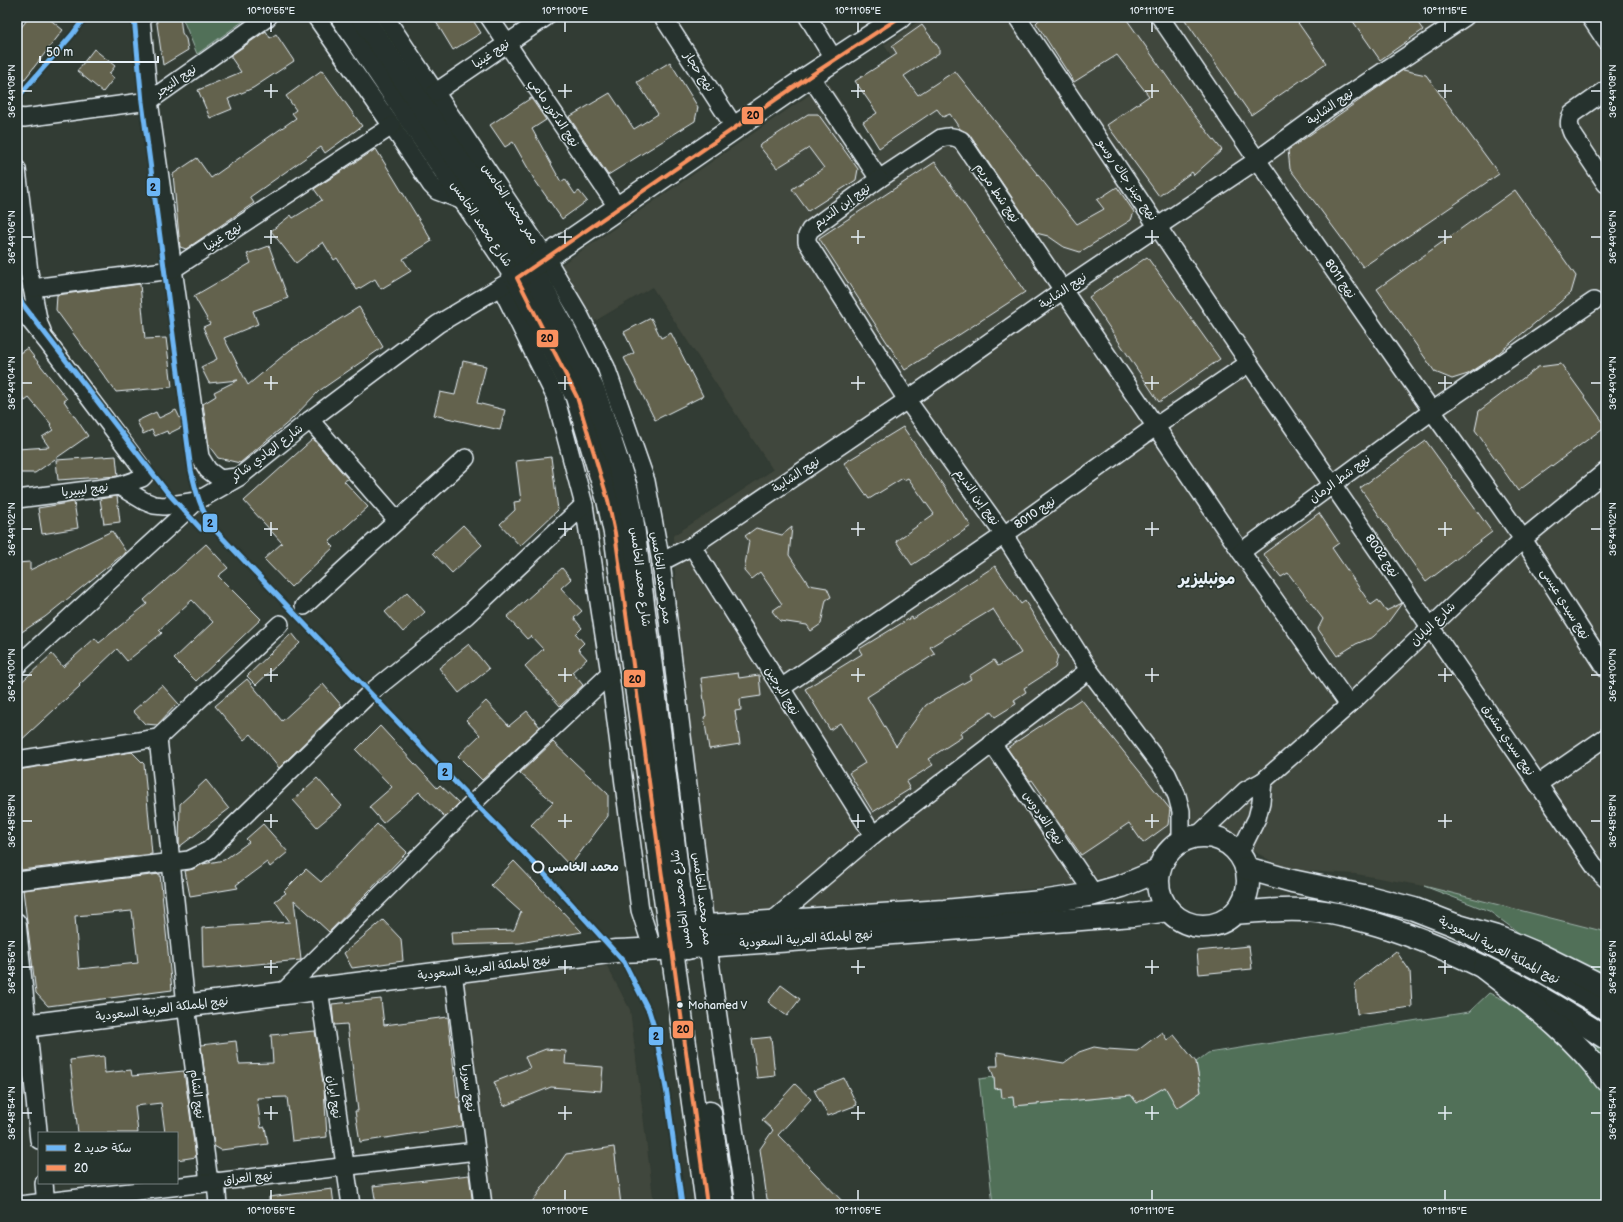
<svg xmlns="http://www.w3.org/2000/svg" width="1623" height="1222" viewBox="0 0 1623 1222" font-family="'Balsamiq Sans','Playpen Sans Arabic',sans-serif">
  <rect width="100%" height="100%" fill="#323c34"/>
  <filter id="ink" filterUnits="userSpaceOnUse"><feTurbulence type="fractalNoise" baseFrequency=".025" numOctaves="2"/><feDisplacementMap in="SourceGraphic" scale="8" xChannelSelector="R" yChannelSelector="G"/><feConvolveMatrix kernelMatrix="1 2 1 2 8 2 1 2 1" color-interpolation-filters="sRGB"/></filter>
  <g filter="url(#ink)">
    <g fill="#41473c">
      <polygon points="925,17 1606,17 1606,932 1424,886 1356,874 1287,870 1222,833 1194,831 1170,838 1157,858 1142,868 1077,884 928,900 812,906 758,912 708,915 683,714 673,536 773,470 652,287 595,321 561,265 828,82 875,154 879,148 931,113 884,45"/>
      <polygon points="607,966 630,1010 654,1205 490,1205 461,982"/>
    </g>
    <g fill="#517058" stroke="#9cb0a8">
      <polygon points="182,17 249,17 197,54"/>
      <polygon points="1424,886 1606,932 1606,997 1489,911"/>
      <polygon points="1489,993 1572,1030 1606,1053 1606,1205 993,1205 979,1079 994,1077 995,1089 1001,1088 1002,1098 1013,1097 1014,1106 1131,1095 1137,1103 1165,1087 1178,1108 1201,1092 1196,1062 1208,1053 1469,1012"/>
    </g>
    <g fill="#63624e" stroke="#e8f1f8" fill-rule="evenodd">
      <polygon points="29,17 47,17 63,30 17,89 17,33"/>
      <polygon points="156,17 180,17 182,33 186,39 188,50 163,65"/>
      <polygon points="433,17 471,17 481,33 453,50"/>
      <polygon points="1042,17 1125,17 1194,115 1222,150 1194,175 1192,172 1159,196 1107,125 1149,96 1117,55 1074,82 1036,23"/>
      <polygon points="1183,17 1294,17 1326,63 1251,115"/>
      <polygon points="1350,17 1414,17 1423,30 1380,60"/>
      <polygon points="922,25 939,48 939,53 904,76 918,95 955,71 1077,224 1104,209 1097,200 1117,187 1134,212 1131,220 1080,252 1064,247 1048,236 1036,233 969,134 960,129 950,114 943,117 937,109 879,148 863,122 877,113 855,81 897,54 892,46"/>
      <polygon points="266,31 270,38 276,34 294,61 253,88 228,99 232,109 210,118 198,90 241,72 230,56"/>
      <polygon points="94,49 115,66 109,74 114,78 103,92 77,71"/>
      <polygon points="670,62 698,107 695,121 608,175 569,117 610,93 634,129 658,114 637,82"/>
      <polygon points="322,70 362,126 325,153 321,147 250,197 254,203 186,249 180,247 173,174 197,158 211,178 296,118 292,113 296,110 286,96"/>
      <polygon points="1403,70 1426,75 1499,174 1363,267 1290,169 1288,150"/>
      <polygon points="531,98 546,120 532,129 561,182 565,179 575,194 579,191 587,201 562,219 534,179 513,142 505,147 490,125"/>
      <polygon points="808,114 818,114 858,169 856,180 808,211 792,189 824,168 809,148 777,168 759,146"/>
      <polygon points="376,149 432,241 403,259 411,271 381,289 375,279 357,290 337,258 334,260 323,242 296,263 271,231 291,215 293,218 322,200 314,189"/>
      <polygon points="935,162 1025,292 905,370 819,238"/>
      <polygon points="1515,190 1576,276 1571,293 1494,357 1468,374 1452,379 1435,372 1377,289"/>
      <polygon points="269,246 288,298 253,311 258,324 224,338 248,385 290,350 359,307 383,347 319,391 291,420 240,463 218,458 209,446 203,404 216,396 214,392 238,380 209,383 201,367 217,359 203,327 210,324 194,296 251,263 247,254"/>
      <polygon points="1147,257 1220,359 1159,402 1089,297"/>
      <polygon points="140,284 145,339 166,338 172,387 116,392 56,310 57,295"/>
      <polygon points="651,318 661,338 671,333 703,396 655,420 624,358 634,353 624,332"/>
      <polygon points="27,348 67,399 64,401 88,436 35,473 17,473 17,449 49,447 42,437 53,430 50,425 51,424 29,398 25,401 17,389 17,355"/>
      <polygon points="463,361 486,366 477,403 505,410 500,430 434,415 440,392 455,395"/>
      <polygon points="1561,364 1606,426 1518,491 1475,430 1479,411 1538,367"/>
      <polygon points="176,410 184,426 168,434 167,431 155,436 152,430 143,434 137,421 156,412 159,418"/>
      <polygon points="903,427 971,526 912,565 896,541 934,514 908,478 904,480 903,478 869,499 844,463"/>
      <polygon points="313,439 348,479 344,481 368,507 329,542 334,547 291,587 264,559 282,543 244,501"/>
      <polygon points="1426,441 1492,532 1426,582 1360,488"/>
      <polygon points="116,456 118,476 58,480 56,460"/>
      <polygon points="551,457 558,510 520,546 500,524 515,510 514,502 521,501 516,461"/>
      <polygon points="117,496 120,522 104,524 100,499"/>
      <polygon points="74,502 78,528 42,534 38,508"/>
      <polygon points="1319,513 1339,543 1332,548 1371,605 1378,600 1386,611 1402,603 1386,625 1373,637 1356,644 1337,656 1318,629 1323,619 1288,573 1281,577 1263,554"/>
      <polygon points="463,525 482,545 452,573 433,553"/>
      <polygon points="792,527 789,555 809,585 827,588 831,597 826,600 821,624 811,631 807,625 780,621 772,611 782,604 760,572 751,579 744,571 749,541 745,536 756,528 782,535"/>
      <polygon points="112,531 126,552 45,617 17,635 17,563 30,562 30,570"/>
      <polygon points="206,544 228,568 218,576 261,619 196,681 174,659 213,622 192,600 159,630 162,633 127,661 117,649 79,685 80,686 17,744 17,686 52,654 63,667 95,638 99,643 147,604 144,600"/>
      <path d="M995,566L1021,604L1025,601L1058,655L1055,668L1024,688L1026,692L1014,700L1016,704L995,717L991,712L960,733L962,737L928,759L933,765L906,782L910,789L873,812L849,773L865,763L840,723L830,730L805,689L862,654L859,649L912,617L913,619ZM993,609L1021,653L998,666L994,660L969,676L971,679L926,705L896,746L867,697L935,654L930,647Z"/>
      <polygon points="562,568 571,579 561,588 582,611 574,618 582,628 576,634 584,643 578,649 587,659 572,672 583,685 560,706 525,666 543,649 531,636 527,639 507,617"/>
      <polygon points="407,592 425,612 403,632 385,612"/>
      <polygon points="292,633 300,643 256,685 247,676"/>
      <polygon points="469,644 489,669 459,693 439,668"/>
      <polygon points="738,673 739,678 759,675 761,696 740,699 741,710 735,711 740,744 709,749 704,717 706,716 701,678"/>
      <polygon points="247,679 282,721 323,684 342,706 279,768 251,734 244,740 215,706"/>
      <polygon points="162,685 178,703 157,725 145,724 133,711"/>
      <polygon points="1081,699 1170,809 1168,825 1143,843 1129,823 1081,855 1044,802 1046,800 1032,780 1030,781 1007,748"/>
      <polygon points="486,701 509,726 527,711 540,727 482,780 458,756 480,735 466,720"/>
      <polygon points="380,726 437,788 440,785 459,803 445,817 419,792 383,823 369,807 392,787 356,750"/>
      <polygon points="553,742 608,794 608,816 570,866 531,825 553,802 520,773"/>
      <polygon points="132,752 144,764 152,854 21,870 17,845 17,770"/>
      <polygon points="317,778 342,806 317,827 293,800"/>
      <polygon points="206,780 229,809 179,847 180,804"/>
      <polygon points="263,824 288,852 270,867 267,862 236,885 238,888 190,896 185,871 193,869 203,864 224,860 249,842 246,839"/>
      <polygon points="377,824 407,852 329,932 294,900 301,960 203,969 202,928 290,922 275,901 286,893 284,891 306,869 321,882"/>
      <polygon points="514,861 582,932 520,943 452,945 451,932 514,930 521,912 491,885"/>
      <path d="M160,874L172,990L48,1006L36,993L23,890ZM132,911L138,963L79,969L75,916Z"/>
      <polygon points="383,920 401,939 403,961 352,968 344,953"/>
      <polygon points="1249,946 1252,969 1199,974 1197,951"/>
      <polygon points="1396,951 1410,971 1412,1007 1357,1014 1355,983"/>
      <polygon points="781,985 800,999 787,1016 768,1002"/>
      <polygon points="381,999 384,1025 448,1017 457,1098 459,1097 463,1126 360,1142 355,1111 358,1111 347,1024 334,1025 332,1004"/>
      <polygon points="315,1031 324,1088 327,1137 292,1141 287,1097 257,1098 261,1128 265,1127 268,1144 221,1150 214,1146 201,1045 236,1041 239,1064 273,1063 271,1035"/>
      <polygon points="1162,1032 1167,1040 1174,1035 1196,1062 1201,1092 1177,1108 1165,1087 1137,1103 1131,1095 1014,1106 1013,1097 1002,1098 1001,1088 995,1089 994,1077 990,1066 998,1066 997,1052 1064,1063 1079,1052 1094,1047 1107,1049 1137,1051"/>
      <polygon points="771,1037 775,1076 757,1078 752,1039"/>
      <polygon points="546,1049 566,1051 565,1064 603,1067 601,1091 551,1087 504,1106 494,1082 530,1068 525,1057"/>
      <polygon points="104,1056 105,1073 131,1070 132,1076 184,1071 196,1157 177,1160 177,1133 165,1133 161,1103 135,1106 138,1133 78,1133 70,1060"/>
      <polygon points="844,1078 857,1105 828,1116 814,1090"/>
      <polygon points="795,1084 811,1099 778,1135 846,1205 776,1205 767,1199 760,1149 773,1130 762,1120"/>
      <polygon points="614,1147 621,1205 530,1205 566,1154"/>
      <polygon points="469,1175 473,1205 376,1205 373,1186"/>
      <polygon points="332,1189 334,1205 269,1205 269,1197"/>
    </g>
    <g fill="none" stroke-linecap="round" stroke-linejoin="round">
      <defs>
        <g id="minor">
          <polyline points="141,17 149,101 200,457 208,470 220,479 237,477"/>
          <polyline points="316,17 392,126 431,185 437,191 466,202"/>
          <polyline points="385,17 546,258 578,312 606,367 646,481 661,562 705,926 745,1205"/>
          <polyline points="489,17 618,208"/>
          <polyline points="663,17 735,128"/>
          <polyline points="808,17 835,61"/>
          <polyline points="1017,17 1249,363 1538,784 1606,737"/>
          <polyline points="1160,17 1257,160 1432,411 1523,539 1606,669"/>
          <polyline points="1590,17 1606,41"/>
          <path d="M810,76L879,179L941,138C949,136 954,136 961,140L1241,552"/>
          <path d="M1606,90L1572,114C1568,121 1569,126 1572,133L1606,184"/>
          <polyline points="436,92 546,17"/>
          <polyline points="17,117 24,118 149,101 268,17"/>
          <polyline points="17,169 29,272 39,324 42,331"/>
          <polyline points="879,179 810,230 807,236 807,242 907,400 1004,535 1089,670 1167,774 1177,796 1181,811 1181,841"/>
          <polyline points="501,287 555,396 584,505 610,674 640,910 653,950"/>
          <polyline points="32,288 172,270 392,126"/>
          <polyline points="17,304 48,343 142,468 144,476 142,478 119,486"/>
          <polyline points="310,420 397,520"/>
          <polyline points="17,499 119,486 144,501 154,505 164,506 197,501"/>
          <polyline points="692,546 873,835"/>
          <polyline points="661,562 692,546 907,400 1063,290 1257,160 1327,109 1465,17"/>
          <polyline points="304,606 466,458"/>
          <polyline points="17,666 197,501 239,477 310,420 438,324 510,281"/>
          <polyline points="781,688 1004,535 1162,422 1249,363"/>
          <polyline points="1349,705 1241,552 1432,411 1594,301"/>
          <polyline points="158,738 186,1005 209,1182"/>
          <polyline points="992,743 1094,894"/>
          <polyline points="17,760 158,738 280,624"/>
          <polyline points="1538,784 1597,870 1606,879"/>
          <polyline points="1197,836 1246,790 1263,781 1349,705 1523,539 1606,471"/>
          <polyline points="1239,854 1257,818 1261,802 1263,781"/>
          <polyline points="17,881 189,860 209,850 370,693 466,616 584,505"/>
          <polyline points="17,922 39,1140"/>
          <polyline points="771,922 873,835 1089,670"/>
          <polyline points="453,972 483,1205"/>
          <polyline points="319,989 351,1205"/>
          <polyline points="281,994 474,802 610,674"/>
          <polyline points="216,1181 218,1205"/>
          <polyline points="44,1183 46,1205"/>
          <polyline points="20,1205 476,1151"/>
        </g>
        <g id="major">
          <polyline points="342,17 517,278 577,397 608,500 615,533 707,1205"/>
          <polyline points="362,17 531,268 563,327 594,391 627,491 632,518 687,948"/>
          <polyline points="519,276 810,76 900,17"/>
          <circle cx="1203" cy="881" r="45"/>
          <polyline points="1246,868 1292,881 1368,897 1414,909 1455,925 1541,970 1594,1001 1606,1009"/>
          <path d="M1235,913C1262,911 1290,908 1317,911C1338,913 1359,919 1379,925C1460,950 1535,992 1606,1038"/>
          <polyline points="671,931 685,930 705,926 944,911 1041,902 1094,894 1122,886 1158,871"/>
          <path d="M17,1027L616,951C659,950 702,946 746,943C875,935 1004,925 1133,915L1168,910"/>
          <polyline points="710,1113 723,1205"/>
        </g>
        <g id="highway">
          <polyline points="1455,925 1500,938 1538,954 1606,988"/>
          <path d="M1484,968C1528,1002 1573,1034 1606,1080"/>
        </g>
      </defs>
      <use href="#minor" stroke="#e8f1f8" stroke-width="20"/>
      <use href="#major" stroke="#e8f1f8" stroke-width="25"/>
      <use href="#highway" stroke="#e8f1f8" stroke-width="25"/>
      <use href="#minor" stroke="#26332d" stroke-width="17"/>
      <use href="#major" stroke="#26332d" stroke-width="22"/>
      <use href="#highway" stroke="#26332d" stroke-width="22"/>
      <defs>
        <polyline id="bus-1" points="707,1205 615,533 608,500 577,397 517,278 810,76 900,17"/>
      </defs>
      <use href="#bus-1" stroke="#26332d" stroke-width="7"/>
      <use href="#bus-1" stroke="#fa915f" stroke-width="4"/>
      <defs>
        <g id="rail-1">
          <path d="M134,17L142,102L191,470C196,492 201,512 215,530L474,802L538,867L624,962L649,1011L655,1030L667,1094L682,1205"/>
          <polyline points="17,98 72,35 85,17"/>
          <polyline points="17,292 21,302 167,492 201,529"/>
        </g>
      </defs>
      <use href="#rail-1" stroke="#26332d" stroke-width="8"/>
      <use href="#rail-1" stroke="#6db6f5" stroke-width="5"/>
    </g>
  </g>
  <path fill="none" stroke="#e8f1f8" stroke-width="1.5" d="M271,22V32M565,22V32M858,22V32M1152,22V32M1445,22V32M271,84V98M565,84V98M858,84V98M1152,84V98M1445,84V98M22,91H32M264,91H278M558,91H572M851,91H865M1145,91H1159M1438,91H1452M1591,91H1601M271,230V244M565,230V244M858,230V244M1152,230V244M1445,230V244M22,237H32M264,237H278M558,237H572M851,237H865M1145,237H1159M1438,237H1452M1591,237H1601M271,376V390M565,376V390M858,376V390M1152,376V390M1445,376V390M22,383H32M264,383H278M558,383H572M851,383H865M1145,383H1159M1438,383H1452M1591,383H1601M271,522V536M565,522V536M858,522V536M1152,522V536M1445,522V536M22,529H32M264,529H278M558,529H572M851,529H865M1145,529H1159M1438,529H1452M1591,529H1601M271,668V682M565,668V682M858,668V682M1152,668V682M1445,668V682M22,675H32M264,675H278M558,675H572M851,675H865M1145,675H1159M1438,675H1452M1591,675H1601M271,814V828M565,814V828M858,814V828M1152,814V828M1445,814V828M22,821H32M264,821H278M558,821H572M851,821H865M1145,821H1159M1438,821H1452M1591,821H1601M271,960V974M565,960V974M858,960V974M1152,960V974M1445,960V974M22,967H32M264,967H278M558,967H572M851,967H865M1145,967H1159M1438,967H1452M1591,967H1601M271,1106V1120M565,1106V1120M858,1106V1120M1152,1106V1120M1445,1106V1120M22,1113H32M264,1113H278M558,1113H572M851,1113H865M1145,1113H1159M1438,1113H1452M1591,1113H1601M271,1190V1200M565,1190V1200M858,1190V1200M1152,1190V1200M1445,1190V1200"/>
  <circle fill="#26332d" stroke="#e8f1f8" stroke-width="2" cx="538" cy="867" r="5.5"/>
  <circle fill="#e8f1f8" stroke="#26332d" stroke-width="1.5" cx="680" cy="1005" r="3.5"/>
  <g text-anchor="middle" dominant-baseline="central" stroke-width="3" stroke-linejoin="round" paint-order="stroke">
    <g font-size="11" fill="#e8f1f8" stroke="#26332d" text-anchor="start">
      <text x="688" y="1005">Mohamed V</text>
    </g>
    <g font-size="12" fill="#e8f1f8" stroke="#26332d">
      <text transform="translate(491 54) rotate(-34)">نهج غينيا</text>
      <text transform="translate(699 72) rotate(57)">نهج حجاز</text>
      <text transform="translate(176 81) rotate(-35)">نهج النيجر</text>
      <text transform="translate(1330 107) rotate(-35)">نهج الشابية</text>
      <text transform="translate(554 113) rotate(56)">نهج الدكتور مامي</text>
      <text transform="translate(1127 180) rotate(56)">نهج جينز جاك روسو</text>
      <text transform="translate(997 193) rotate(56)">نهج شط مريم</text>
      <text transform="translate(510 204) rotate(57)">ممر محمد الخامس</text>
      <text transform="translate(842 206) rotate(-36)">نهج إبن النديم</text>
      <text transform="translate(481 224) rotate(56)">شارع محمد الخامس</text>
      <text transform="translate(223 237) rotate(-33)">نهج غينيا</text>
      <text transform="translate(1340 279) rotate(55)">نهج 8011</text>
      <text transform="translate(1063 291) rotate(-34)">نهج الشابية</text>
      <text transform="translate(267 453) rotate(-37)">شارع الهادي شاكر</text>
      <text transform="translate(796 475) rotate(-34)">نهج الشابية</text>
      <text transform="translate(1340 479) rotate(-36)">نهج شط الرمان</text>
      <text transform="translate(85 490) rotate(-7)">نهج ليبيريا</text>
      <text transform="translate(977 497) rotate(54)">نهج إبن النديم</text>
      <text transform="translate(1035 513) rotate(-35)">نهج 8010</text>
      <text transform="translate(1382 556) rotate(55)">نهج 8002</text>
      <text transform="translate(640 577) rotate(83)">شارع محمد الخامس</text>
      <text transform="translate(661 578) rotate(82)">ممر محمد الخامس</text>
      <text transform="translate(1565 604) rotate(58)">نهج سيدي عيسى</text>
      <text transform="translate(1433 624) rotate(-44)">شارع اليابان</text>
      <text transform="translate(782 691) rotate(58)">نهج البرجين</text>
      <text transform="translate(1508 740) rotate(56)">نهج سيدي مشرق</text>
      <text transform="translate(1043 818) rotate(56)">نهج الفردوس</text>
      <text transform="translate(681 899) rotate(-97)">شارع محمد الخامس</text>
      <text transform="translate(702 899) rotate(83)">ممر محمد الخامس</text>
      <text transform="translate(806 939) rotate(-4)">نهج المملكة العربية السعودية</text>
      <text transform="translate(1499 950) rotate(27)">نهج المملكة العربية السعودية</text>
      <text transform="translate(484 968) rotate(-7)">نهج المملكة العربية السعودية</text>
      <text transform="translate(162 1009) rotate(-7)">نهج المملكة العربية السعودية</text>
      <text transform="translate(468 1088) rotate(83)">نهج سوريا</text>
      <text transform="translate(197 1094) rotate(83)">نهج الشام</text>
      <text transform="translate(334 1097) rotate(82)">نهج ايران</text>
      <text transform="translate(248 1178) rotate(-6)">نهج العراق</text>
    </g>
    <g font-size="12" font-weight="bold" fill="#e8f1f8" stroke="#26332d" text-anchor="start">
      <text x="548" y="867">محمد الخامس</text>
    </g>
    <g font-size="16" font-weight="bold" fill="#e8f1f8" stroke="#26332d">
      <text x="1207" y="579">مونبليزير</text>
    </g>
  </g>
  <g stroke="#26332d" stroke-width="1.5">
    <rect x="741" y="106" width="23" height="19" rx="4" fill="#fa915f"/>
    <rect x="146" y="177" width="15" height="20" rx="4" fill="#6db6f5"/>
    <rect x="536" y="329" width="23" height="19" rx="4" fill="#fa915f"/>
    <rect x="202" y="513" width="16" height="20" rx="4" fill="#6db6f5"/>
    <rect x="623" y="669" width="23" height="19" rx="4" fill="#fa915f"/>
    <rect x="437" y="762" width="16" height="19" rx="4" fill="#6db6f5"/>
    <rect x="672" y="1020" width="22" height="19" rx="4" fill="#fa915f"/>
    <rect x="648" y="1026" width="16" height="20" rx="4" fill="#6db6f5"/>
  </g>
  <g font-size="11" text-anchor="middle" font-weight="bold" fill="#111">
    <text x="753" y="119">20</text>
    <text x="153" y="191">2</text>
    <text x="547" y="342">20</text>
    <text x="210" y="527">2</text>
    <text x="635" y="683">20</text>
    <text x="445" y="776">2</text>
    <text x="683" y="1033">20</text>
    <text x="656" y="1040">2</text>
  </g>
  <rect width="1623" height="1222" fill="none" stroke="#26332d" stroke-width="44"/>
  <rect x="38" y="1132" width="140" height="52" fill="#26332d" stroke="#747f7e"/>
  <rect x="46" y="1145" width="20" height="6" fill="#6db6f5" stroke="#747f7e"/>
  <text x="74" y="1152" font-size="12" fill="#e8f1f8">سكة حديد 2</text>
  <rect x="46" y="1165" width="20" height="6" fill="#fa915f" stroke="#747f7e"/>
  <text x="74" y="1172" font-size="12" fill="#e8f1f8">20</text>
  <path d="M40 56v6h118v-6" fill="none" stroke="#e8f1f8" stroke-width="2"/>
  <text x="46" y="56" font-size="12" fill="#e8f1f8" stroke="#26332d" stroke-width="3" paint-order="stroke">50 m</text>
  <rect x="22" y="22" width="1579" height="1178" fill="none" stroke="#e8f1f8" stroke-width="1.5"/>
  <g font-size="10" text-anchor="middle" fill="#e8f1f8">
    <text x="271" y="14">10°10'55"E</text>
    <text x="565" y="14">10°11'00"E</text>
    <text x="858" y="14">10°11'05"E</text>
    <text x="1152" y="14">10°11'10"E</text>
    <text x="1445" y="14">10°11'15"E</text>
    <text transform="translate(11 91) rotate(-90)" y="4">36°49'08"N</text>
    <text transform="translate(1612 91) rotate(-90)" y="4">36°49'08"N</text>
    <text transform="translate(11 237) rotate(-90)" y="4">36°49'06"N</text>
    <text transform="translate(1612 237) rotate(-90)" y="4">36°49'06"N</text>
    <text transform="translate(11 383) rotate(-90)" y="4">36°49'04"N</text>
    <text transform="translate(1612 383) rotate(-90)" y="4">36°49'04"N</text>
    <text transform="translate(11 529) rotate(-90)" y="4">36°49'02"N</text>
    <text transform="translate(1612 529) rotate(-90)" y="4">36°49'02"N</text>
    <text transform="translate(11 675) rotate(-90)" y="4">36°49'00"N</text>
    <text transform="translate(1612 675) rotate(-90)" y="4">36°49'00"N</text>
    <text transform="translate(11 821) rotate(-90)" y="4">36°48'58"N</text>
    <text transform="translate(1612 821) rotate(-90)" y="4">36°48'58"N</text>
    <text transform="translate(11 967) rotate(-90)" y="4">36°48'56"N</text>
    <text transform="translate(1612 967) rotate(-90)" y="4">36°48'56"N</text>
    <text transform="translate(11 1113) rotate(-90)" y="4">36°48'54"N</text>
    <text transform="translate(1612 1113) rotate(-90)" y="4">36°48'54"N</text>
    <text x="271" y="1214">10°10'55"E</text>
    <text x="565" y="1214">10°11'00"E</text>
    <text x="858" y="1214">10°11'05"E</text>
    <text x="1152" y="1214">10°11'10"E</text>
    <text x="1445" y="1214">10°11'15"E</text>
  </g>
</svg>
